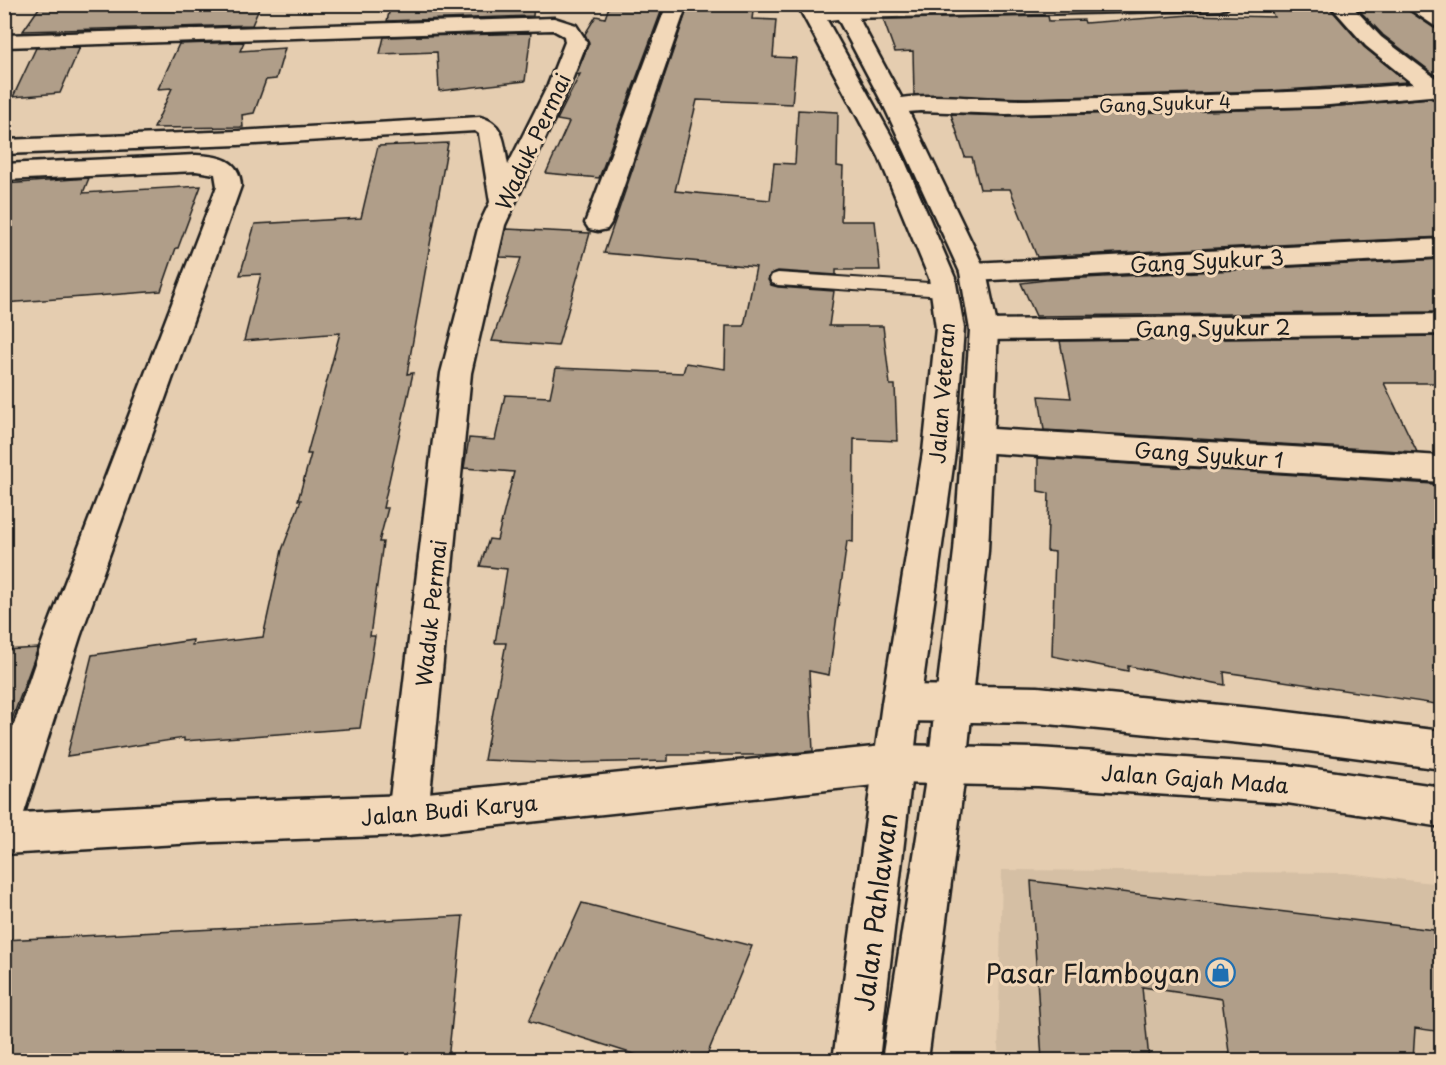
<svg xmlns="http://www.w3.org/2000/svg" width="1446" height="1065" viewBox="0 0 1446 1065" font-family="'Playpen Sans',sans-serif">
  <rect width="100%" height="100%" fill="#e5cdb0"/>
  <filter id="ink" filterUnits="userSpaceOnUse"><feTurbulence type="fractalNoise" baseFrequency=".0167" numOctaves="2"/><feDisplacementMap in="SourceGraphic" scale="12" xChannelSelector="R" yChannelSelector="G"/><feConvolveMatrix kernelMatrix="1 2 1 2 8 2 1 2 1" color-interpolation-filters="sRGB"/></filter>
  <g filter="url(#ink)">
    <polygon fill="#d5bfa4" points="1002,870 1346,873 1441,884 1441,1060 998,1060"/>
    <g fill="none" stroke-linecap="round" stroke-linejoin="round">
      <polygon fill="#685f54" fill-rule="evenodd" points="1400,4 1408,4 1435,28 1435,30 1431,30"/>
    </g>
    <g fill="#b09e89" stroke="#1c1c1c" stroke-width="1.5">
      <polygon points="261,4 252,25 23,31 41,5"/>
      <polygon points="391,4 534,4 533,16 387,21"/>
      <polygon points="610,4 664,4 599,178 546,173 569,122 557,120 580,74 576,75 589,43 585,34 596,16 605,18"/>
      <polygon points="689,4 754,4 752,19 776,20 773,57 796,58 792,104 697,100 675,191 770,200 774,163 795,164 798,110 838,112 837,166 843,167 841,221 875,221 880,270 836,270 836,275 778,271 770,274 768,280 771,285 778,287 834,291 829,326 883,326 890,385 895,385 897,441 854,439 853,542 847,541 829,675 809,671 813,751 773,755 668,755 668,761 570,763 484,760 506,643 495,643 507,569 480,566 489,539 497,540 514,472 464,468 469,438 495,440 505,395 550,397 556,368 683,373 686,363 725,369 726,326 744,326 756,267 604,253"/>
      <polygon points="1400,5 1434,28 1442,30 1442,80 1383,35 1360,11"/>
      <polygon points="1328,6 1364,47 1407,82 1269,91 1027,98 914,95 913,51 895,52 883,19 1048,16 1049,21 1084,20 1085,23 1190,15 1274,17 1271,11"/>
      <polygon points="531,33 525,81 439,91 437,52 380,54 384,37"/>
      <polygon points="244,42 240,51 285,48 276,79 266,80 254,113 242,115 243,127 154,128 172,88 158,89 179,44"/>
      <polygon points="80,47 60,93 13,97 36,48"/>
      <polygon points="1430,98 1442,103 1442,237 1037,257 1010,189 980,189 972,157 965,157 951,114 1006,116 1318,108"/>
      <polygon points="448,143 407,374 413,373 383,508 388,508 379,542 383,542 370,636 375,636 360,728 184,741 184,738 67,756 92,655 193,640 192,645 263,637 282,550 301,500 298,500 311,454 307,454 340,333 244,341 261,274 240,275 255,224 361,218 378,146"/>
      <polygon points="89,178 83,193 201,186 178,248 176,248 161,291 4,303 4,184"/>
      <polygon points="506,229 590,233 558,346 492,341 521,258 500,257"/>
      <polygon points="1442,259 1442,312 1036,316 1021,283 1046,280"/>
      <polygon points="1442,336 1442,383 1384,383 1417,452 1044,430 1039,396 1071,398 1060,341"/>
      <polygon points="1038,458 1433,484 1435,488 1442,488 1442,705 1224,672 1225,685 1128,666 1128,671 1052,656 1055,552 1047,551 1049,493 1038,491"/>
      <polygon points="38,648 7,733 4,732 4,650"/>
      <polygon points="1031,881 1442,931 1442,1032 1415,1028 1413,1060 1230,1060 1222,999 1142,987 1149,1060 1042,1060"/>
      <polygon points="582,903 752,946 705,1060 652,1060 529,1021"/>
      <polygon points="463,916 448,1060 4,1060 4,940"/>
    </g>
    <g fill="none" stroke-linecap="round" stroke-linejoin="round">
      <defs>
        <polygon id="service" points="778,273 944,284 950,286 952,290 950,294 944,296 778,285 772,283 770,279 772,275"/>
        <g id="minor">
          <polygon points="667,4 687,4 611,223 607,229 598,231 589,229 585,223"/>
          <path d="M906,4H1230L1227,8L1220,10L845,18L814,22L807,20L804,16L807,12C839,4 873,5 906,4Z"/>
          <path d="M1329,4H1350L1381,37L1442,83V101L1430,96L1318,106L1006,114L920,111L895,113L887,111L884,106L887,101C930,90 983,101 1027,100C1156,96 1285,95 1413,84L1366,46Z"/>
          <polygon points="1402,4 1427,4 1442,13 1442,28 1435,26"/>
          <path d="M554,18L576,25L587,42L570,85L505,225L471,373L428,815L422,829L408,835L394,829L388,815L441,373L479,225L490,202L479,134L475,131L238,145L4,154V140L238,131L480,117C505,123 504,144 508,165L548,85L565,42L564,36L553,30L4,47V35Z"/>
          <path d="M196,155C219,156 240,159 241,186L80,637L24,813L18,827L4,833V754L44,637L217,186L215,174L196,171L4,180V164Z"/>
          <polygon points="1442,239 1442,257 973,281 964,279 960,272 964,265 973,263"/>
          <polygon points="1442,314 1442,334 984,340 974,337 970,330 974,323 984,320"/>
          <polygon points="977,428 1442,456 1442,482 977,452 966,449 962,440 966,431"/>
        </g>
        <g id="tertiary">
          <polygon points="901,685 1038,687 1271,710 1442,731 1442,769 1271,746 1038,723 901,721 888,715 882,703 888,691"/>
          <polygon points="893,745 1038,748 1287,765 1442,787 1442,827 1287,803 1038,786 893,783 408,835 213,842 4,854 4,814 213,802 408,795"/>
        </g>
        <g id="trunk">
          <polygon points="797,4 818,4 903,157 955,278 964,328 955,452 920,703 879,1060 833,1060 882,703 923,452 936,328 929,278 879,157"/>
          <polygon points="830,4 851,4 906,106 986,272 998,330 988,551 966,766 928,1060 882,1060 928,766 954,551 970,330 960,272 884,106"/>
        </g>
      </defs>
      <use href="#service" stroke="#1c1c1c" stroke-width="4"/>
      <use href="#minor" stroke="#1c1c1c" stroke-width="5"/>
      <use href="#tertiary" stroke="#1c1c1c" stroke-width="5"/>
      <use href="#trunk" stroke="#1c1c1c" stroke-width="5"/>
      <use href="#service" fill="#f2d8b9" fill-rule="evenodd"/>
      <use href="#minor" fill="#f2d8b9" fill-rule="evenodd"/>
      <use href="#tertiary" fill="#f2d8b9" fill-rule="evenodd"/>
      <use href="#trunk" fill="#f2d8b9" fill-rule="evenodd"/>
    </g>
  </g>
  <defs>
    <symbol id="shop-ring" viewBox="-11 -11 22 22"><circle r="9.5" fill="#f2d8b9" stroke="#1f6fb2" stroke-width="1.5"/><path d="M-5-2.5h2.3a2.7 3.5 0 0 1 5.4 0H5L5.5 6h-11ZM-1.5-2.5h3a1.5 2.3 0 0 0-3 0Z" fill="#1f6fb2"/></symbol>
  </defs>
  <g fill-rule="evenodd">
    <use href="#shop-ring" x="1204" y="956" width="33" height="33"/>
  </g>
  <g text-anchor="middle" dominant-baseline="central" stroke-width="6" stroke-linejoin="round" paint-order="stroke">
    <g font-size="18" fill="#1c1c1c" stroke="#f2d8b9">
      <text transform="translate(1165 103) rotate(-2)">Gang Syukur 4</text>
    </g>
    <g font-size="21" fill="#1c1c1c" stroke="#f2d8b9">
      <text transform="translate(532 141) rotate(-65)">Waduk Permai</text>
      <text transform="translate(1207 260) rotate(-3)">Gang Syukur 3</text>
      <text transform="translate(1213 327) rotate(-1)">Gang Syukur 2</text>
      <text transform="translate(941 393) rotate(-86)">Jalan Veteran</text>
      <text transform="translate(1209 454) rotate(4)">Gang Syukur 1</text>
      <text transform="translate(430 613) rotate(-84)">Waduk Permai</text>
      <text transform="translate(1195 778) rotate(4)">Jalan Gajah Mada</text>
      <text transform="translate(449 809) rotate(-5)">Jalan Budi Karya</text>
    </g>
    <g font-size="26" fill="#1c1c1c" stroke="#f2d8b9">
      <text transform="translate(875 912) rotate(-83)">Jalan Pahlawan</text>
    </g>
    <g font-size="26" fill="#1c1c1c" stroke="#f2d8b9" text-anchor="end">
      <text x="1200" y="972">Pasar Flamboyan</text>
    </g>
  </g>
  <rect width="1446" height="1065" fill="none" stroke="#f2d8b9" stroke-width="24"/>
  <rect x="12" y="12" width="1422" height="1041" fill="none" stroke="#1c1c1c" stroke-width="2" filter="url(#ink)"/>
</svg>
